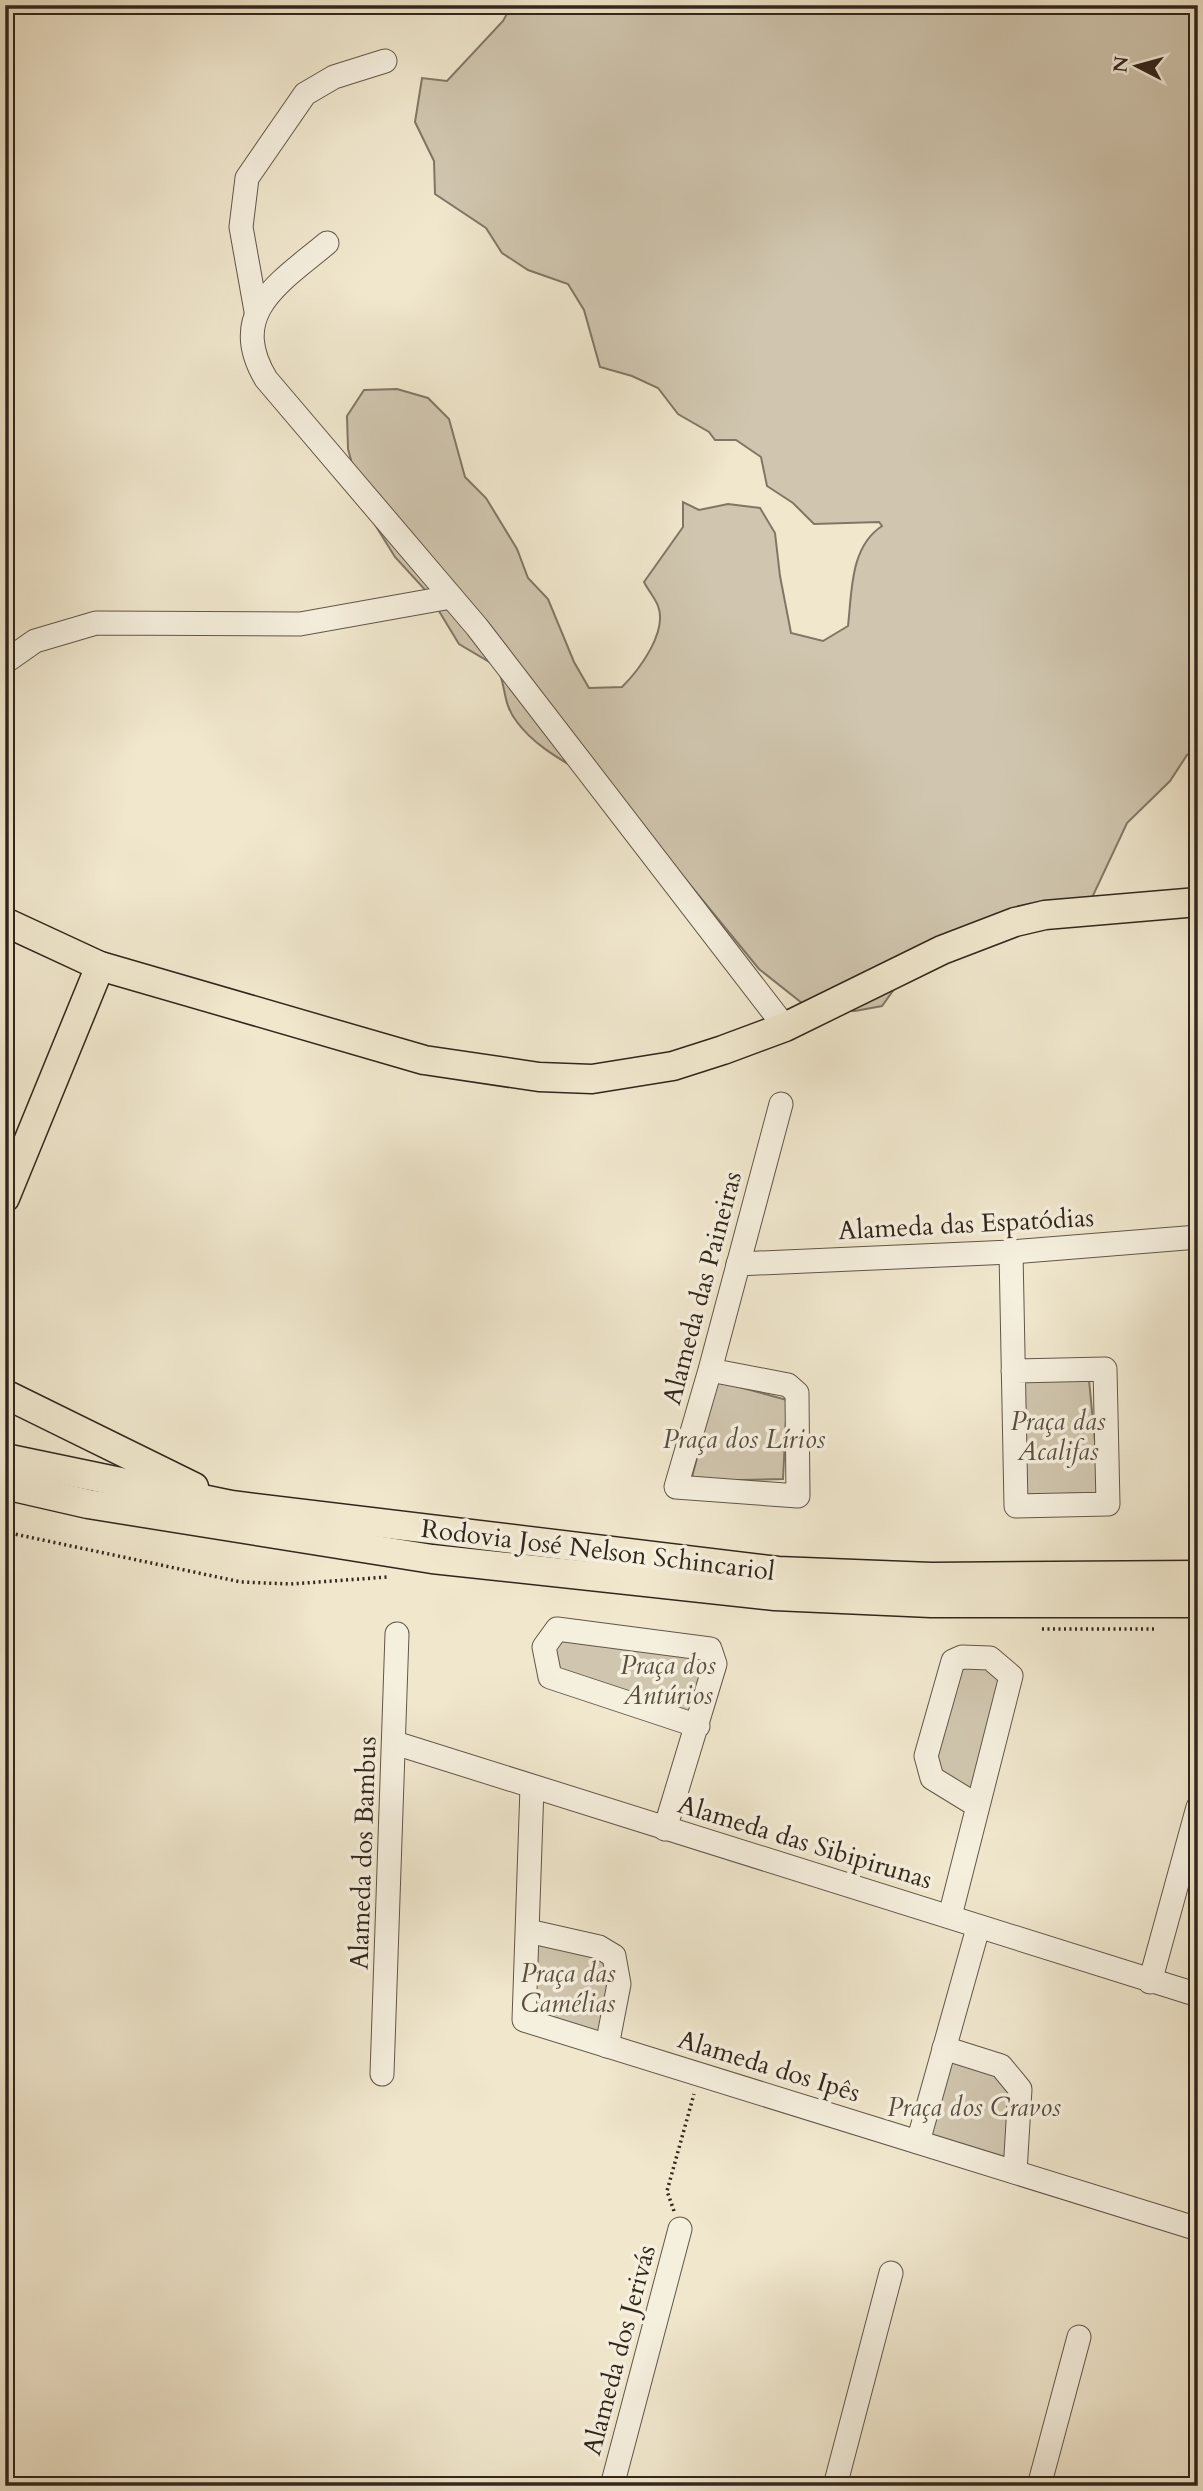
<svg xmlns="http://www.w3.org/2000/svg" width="1203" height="2491" viewBox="0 0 1203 2491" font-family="Cardo,serif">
  <rect width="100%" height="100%" fill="#f0e7cd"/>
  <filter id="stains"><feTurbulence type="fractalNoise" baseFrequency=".00286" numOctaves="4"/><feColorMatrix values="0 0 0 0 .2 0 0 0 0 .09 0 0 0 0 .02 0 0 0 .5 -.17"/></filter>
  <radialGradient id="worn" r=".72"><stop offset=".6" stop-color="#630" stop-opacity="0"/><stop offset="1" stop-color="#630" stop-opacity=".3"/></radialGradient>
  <g fill="#d0c6af" stroke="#817665" stroke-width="2">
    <path d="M512,5H1198V748L1187,755L1170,781L1127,823L1090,902L915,960L882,1006L855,1011L826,1010L802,1003L759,969L618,797C586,770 542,756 517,722C501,702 507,683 496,666L459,644L428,593L395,557L364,507L348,449L347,416L364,390L397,389L428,398L449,419L465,477L486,498L517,549L528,578L548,599L574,662L589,688L622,687C639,670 668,632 658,606C655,598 648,590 644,582L683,527V502L699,510L728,504L760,508L775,533L780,576L791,633L823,641L848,626C852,591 850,547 882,526L879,522L814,524L793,503L767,486L761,457L736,440H715L709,432L678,414L658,388L632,376L600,367L584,310L568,284L528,270L502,253L486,228L435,194L434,161L415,122L422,78L447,81L503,21Z"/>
    <polygon points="1019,1378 1089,1380 1100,1493 1025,1495"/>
    <polygon points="717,1381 787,1400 783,1479 691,1481"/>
    <polygon points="560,1637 698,1654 703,1675 689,1718 554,1675 551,1650"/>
    <polygon points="964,1661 1006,1676 972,1796 937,1776 930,1756"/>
    <polygon points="531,1944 591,1951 608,1960 614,1982 602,2040 526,2017"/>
    <polygon points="945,2050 999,2067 1018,2090 1013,2169 921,2141"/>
  </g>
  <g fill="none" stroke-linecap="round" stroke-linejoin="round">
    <defs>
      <g id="minor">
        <path d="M327,243C281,282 226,312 266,379L477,627L785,1027"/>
        <polyline points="256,311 241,227 247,178 305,94 334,77 385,61"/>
        <polyline points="5,662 35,641 96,623 300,624 451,597"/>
        <polyline points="1011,1252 1016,1506 1108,1504 1105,1369 1013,1371"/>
        <polyline points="738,1264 1011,1252 1198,1237"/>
        <polyline points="710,1370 788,1385 797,1393 798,1496 676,1487 710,1370 781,1104"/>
        <polyline points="395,1743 1198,1995"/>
        <polyline points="532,1787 524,2020 1198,2229"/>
        <polyline points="665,1829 715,1664 710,1649 557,1629 544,1647 550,1677 698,1726"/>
        <polyline points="950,1916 1011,1676 990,1658 962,1657 953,1661 926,1756 932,1778 976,1805"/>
        <polyline points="528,1931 599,1947 614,1956 619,1984 607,2046"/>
        <polyline points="1150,1982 1198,1807"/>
        <polyline points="944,2048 1001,2066 1020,2089 1015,2172"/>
        <polyline points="382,2074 397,1634"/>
        <polyline points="918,2142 978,1928"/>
        <polyline points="612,2486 680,2229"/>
        <polyline points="835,2486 891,2273"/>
        <polyline points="1039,2486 1079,2337"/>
      </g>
      <g id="major">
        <polyline points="5,922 100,966 424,1060 539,1077 592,1079 673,1066 723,1050 785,1027 942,950 1015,922 1045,915 1198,902"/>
        <polyline points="5,1198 100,966"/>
        <polyline points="5,1394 194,1487"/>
        <polyline points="5,1458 231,1505 778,1571 931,1577 1198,1575"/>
        <polyline points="5,1485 88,1504 432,1559 775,1596 931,1603 1198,1603"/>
      </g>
    </defs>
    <use href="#minor" stroke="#625648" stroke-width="25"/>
    <use href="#major" stroke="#32261b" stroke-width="31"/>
    <g stroke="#32261b" stroke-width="3.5" stroke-dasharray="2 3.5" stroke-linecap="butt">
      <polyline points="5,1532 241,1582 291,1584 387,1577"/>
      <polyline points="1042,1629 1154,1629"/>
      <polyline points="674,2211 667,2191 694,2094"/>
    </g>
    <use href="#minor" stroke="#f5efde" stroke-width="23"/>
    <use href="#major" stroke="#f0e7cd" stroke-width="28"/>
  </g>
  <g text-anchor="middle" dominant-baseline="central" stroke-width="7" stroke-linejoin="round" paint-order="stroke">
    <g font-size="26" fill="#32261b" stroke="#f5efde">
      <text transform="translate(966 1224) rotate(-3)">Alameda das Espatódias</text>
      <text transform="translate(702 1288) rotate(-75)">Alameda das Paineiras</text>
      <text transform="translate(598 1550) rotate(7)">Rodovia José Nelson Schincariol</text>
      <text transform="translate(805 1842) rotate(17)">Alameda das Sibipirunas</text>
      <text transform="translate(363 1853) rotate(-88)">Alameda dos Bambus</text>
      <text transform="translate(769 2066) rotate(17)">Alameda dos Ipês</text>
      <text transform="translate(619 2350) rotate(-75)">Alameda dos Jerivás</text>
    </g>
    <g font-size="26" font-style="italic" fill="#5a4e40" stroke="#f5efde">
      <text x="1058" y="1421">Praça das<tspan x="1058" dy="30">Acalifas</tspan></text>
      <text x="744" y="1439">Praça dos Lírios</text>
      <text x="668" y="1665">Praça dos<tspan x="668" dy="30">Antúrios</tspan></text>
      <text x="568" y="1973">Praça das<tspan x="568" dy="30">Camélias</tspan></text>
      <text x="974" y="2107">Praça dos Cravos</text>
    </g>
  </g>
  <rect width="1203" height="2491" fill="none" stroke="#f0e7cd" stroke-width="28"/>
  <rect x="7" y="7" width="1189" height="2477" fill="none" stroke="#32261b" stroke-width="3.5"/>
  <rect x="14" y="14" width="1175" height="2463" fill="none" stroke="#32261b" stroke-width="2"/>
  <g transform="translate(1137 66) rotate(276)" stroke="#f5efde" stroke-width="5" paint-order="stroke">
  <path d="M0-5L12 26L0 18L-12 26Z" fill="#32261b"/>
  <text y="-10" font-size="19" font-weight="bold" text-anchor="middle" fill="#32261b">N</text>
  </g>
  <rect width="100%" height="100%" filter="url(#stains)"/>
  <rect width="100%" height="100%" fill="url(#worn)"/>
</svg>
